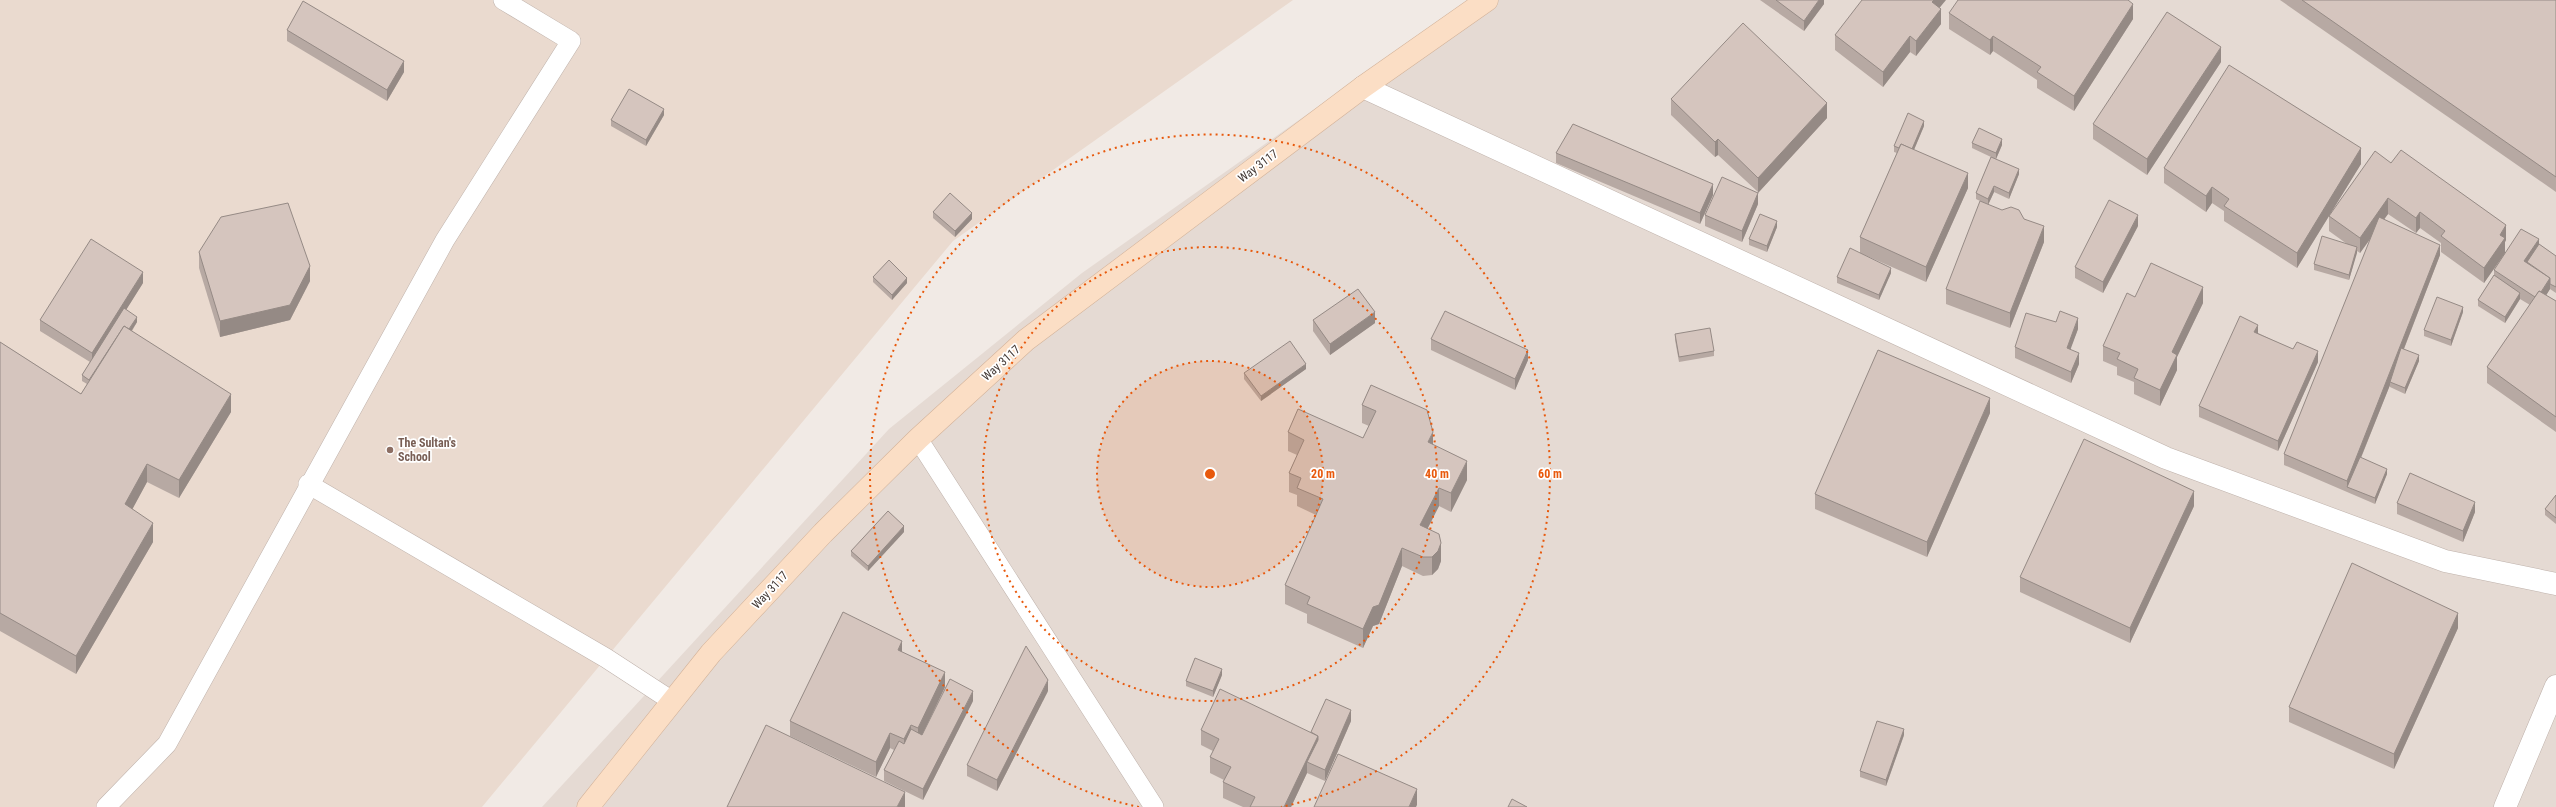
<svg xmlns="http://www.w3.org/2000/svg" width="2556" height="807" viewBox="0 0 2556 807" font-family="'Roboto Condensed',sans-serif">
  <rect width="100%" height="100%" fill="#f1eae5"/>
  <polygon fill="#e5dad3" points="1469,0 2556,0 2556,807 542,807 889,429 1082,273"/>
  <polygon fill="#eadacf" points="0,0 1293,0 953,241 482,807 0,807"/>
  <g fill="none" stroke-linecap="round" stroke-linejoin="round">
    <defs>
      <g id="lane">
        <polyline points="918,439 1154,807"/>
        <polyline points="308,484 606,658 672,701"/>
        <polyline points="106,807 167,744 445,240 571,41 503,0"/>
      </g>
      <g id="street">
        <polyline points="1363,87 2166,458 2445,561 2556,584"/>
        <polyline points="2505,807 2556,686"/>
      </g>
      <polyline id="secondary" points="588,807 711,653 823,533 918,439 1026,340 1363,87 1487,0"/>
    </defs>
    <use href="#lane" stroke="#bfb2ab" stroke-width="20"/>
    <use href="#street" stroke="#bfb2ab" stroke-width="23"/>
    <use href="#secondary" stroke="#d2b299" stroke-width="23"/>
    <use href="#lane" stroke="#fff" stroke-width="19"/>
    <use href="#street" stroke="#fff" stroke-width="22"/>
    <use href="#secondary" stroke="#fbdec5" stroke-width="22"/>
  </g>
  <g fill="#b7a9a3">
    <polygon points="1760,0 1824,0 1824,4 1804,31"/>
    <polygon points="2280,0 2556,0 2556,192"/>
    <polygon points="1939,8 1941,24 1916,56 1910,52 1883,87 1835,50 1835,35"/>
    <polygon points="1949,13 2133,19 2074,111 2037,88 2037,80 1993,51 1990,55 1949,29"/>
    <polygon points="287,30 404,72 387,101 287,41"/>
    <polygon points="2221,62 2147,175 2093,139 2093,124"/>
    <polygon points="1671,99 1827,118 1758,193 1758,204 1742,242 1705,226 1705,215 1758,192 1718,155 1715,157 1671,115"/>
    <polygon points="664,115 646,146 611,126 611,120"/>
    <polygon points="1924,126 1914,150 1968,188 1926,282 1860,253 1860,237 1897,153 1894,152 1894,146"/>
    <polygon points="1972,143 2002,145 1996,159 2019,174 2009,199 1994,192 1988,205 1976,199 1976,193 1991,157 1972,148"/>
    <polygon points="1556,153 1713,195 1700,224 1556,163"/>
    <polygon points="2391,163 2506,240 2505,242 2505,253 2539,244 2556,256 2556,293 2550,289 2546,295 2556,301 2556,432 2487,383 2487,367 2530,305 2520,299 2505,323 2478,306 2478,300 2494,275 2494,270 2502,257 2484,283 2441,252 2441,243 2420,228 2416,233 2388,214 2384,219 2440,255 2404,349 2419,361 2405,394 2390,387 2390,385 2361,458 2387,474 2375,504 2284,465 2284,454 2371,238 2360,253 2357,251 2349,280 2314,270 2314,264 2347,244 2329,231 2329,216"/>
    <polygon points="2361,164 2297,268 2224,221 2224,211 2212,203 2206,212 2164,183 2164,168"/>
    <polygon points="2002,210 2024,219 2044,242 2010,328 1946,304 1946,289"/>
    <polygon points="933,212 972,219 955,237 933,218"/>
    <polygon points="2138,226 2103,293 2075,278 2075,267"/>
    <polygon points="1777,227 1767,252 1749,245 1749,239"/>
    <polygon points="199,252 310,281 290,320 220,337 199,268"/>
    <polygon points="1891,273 1879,300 1837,283 1837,277"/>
    <polygon points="873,277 907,283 892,300 873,282"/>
    <polygon points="143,283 126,310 137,322 132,331 231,412 179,498 147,482 132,509 153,542 76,674 0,631 0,342 81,394 87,384 82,381 82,375 90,362 40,331 40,320"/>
    <polygon points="2135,297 2203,303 2177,357 2177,370 2160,406 2134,394 2134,382 2117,375 2117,367 2103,361 2103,346"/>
    <polygon points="2463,312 2451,346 2424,336 2424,330"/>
    <polygon points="1313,320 1375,323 1330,355 1313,331"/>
    <polygon points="2078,329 2070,349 2079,364 2071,383 2015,358 2015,347"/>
    <polygon points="2258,333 2318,362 2278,451 2199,417 2199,406"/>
    <polygon points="1675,334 1714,351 1714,356 1679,362 1675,340"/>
    <polygon points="1431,339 1528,360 1515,390 1431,350"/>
    <polygon points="1306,369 1261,401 1244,379 1244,373"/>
    <polygon points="1371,385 1433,445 1467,480 1451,512 1439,506 1428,528 1441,561 1438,569 1432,575 1423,576 1402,566 1379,624 1373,626 1363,648 1307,623 1307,614 1285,604 1285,585 1316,515 1297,506 1297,495 1289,492 1289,473 1297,455 1288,451 1288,432 1363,438 1369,426 1362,423 1362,405"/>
    <polygon points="1990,413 1927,557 1815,509 1815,494"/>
    <polygon points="2556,495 2556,524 2545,515 2545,509"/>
    <polygon points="2397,503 2475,512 2463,542 2397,514"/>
    <polygon points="2194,506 2130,643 2020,592 2020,577"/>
    <polygon points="904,532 868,571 851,556 851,551"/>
    <polygon points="2458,628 2394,769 2289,722 2289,707"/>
    <polygon points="902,652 945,687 923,732 973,701 923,800 884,781 884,770 894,750 890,748 876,777 790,736 790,721"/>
    <polygon points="1222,675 1213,697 1186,686 1186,681"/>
    <polygon points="1048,691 997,791 967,776 967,765"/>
    <polygon points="1351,721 1325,781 1307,773 1291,807 1243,807 1223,798 1223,782 1224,780 1210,773 1210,757 1213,751 1201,745 1201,730 1311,732"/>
    <polygon points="1904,735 1886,786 1860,777 1860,771"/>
  </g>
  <g fill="#958a85">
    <polygon points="1819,0 1824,0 1824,4 1804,31 1804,21"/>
    <polygon points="1934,0 1946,0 1932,17 1932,2"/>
    <polygon points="2133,4 2133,19 2074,111 2074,96"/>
    <polygon points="1941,9 1941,24 1916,56 1916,41"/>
    <polygon points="1910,36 1910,52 1883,87 1883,72"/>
    <polygon points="1993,36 1993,51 1990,55 1990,40"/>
    <polygon points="2221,47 2221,62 2147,175 2147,159"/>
    <polygon points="404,61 404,72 387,101 387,90"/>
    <polygon points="1827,103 1827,118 1758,193 1758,178"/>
    <polygon points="664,109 664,115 646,146 646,140"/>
    <polygon points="1924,121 1924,126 1910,159 1910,153"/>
    <polygon points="1718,139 1718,155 1715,157 1715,142"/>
    <polygon points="2002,139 2002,145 1996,159 1996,153"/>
    <polygon points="2361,148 2361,164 2297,268 2297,253"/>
    <polygon points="2019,169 2019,174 2009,199 2009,193"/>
    <polygon points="1968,173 1968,188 1926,282 1926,267"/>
    <polygon points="1713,184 1713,195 1700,224 1700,213"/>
    <polygon points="1994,186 1994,192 1988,205 1988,199"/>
    <polygon points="2212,187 2212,203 2206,212 2206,196"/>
    <polygon points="1758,193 1758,204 1742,242 1742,231"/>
    <polygon points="2388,198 2388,214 2360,253 2360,238"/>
    <polygon points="2420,212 2420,228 2416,233 2416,218"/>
    <polygon points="972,213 972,219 955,237 955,231"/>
    <polygon points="2138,215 2138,226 2103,293 2103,282"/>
    <polygon points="1777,221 1777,227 1767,252 1767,246"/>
    <polygon points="2506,225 2506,240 2505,242 2505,253 2484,283 2484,268 2500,235"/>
    <polygon points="2044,226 2044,242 2010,328 2010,313"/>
    <polygon points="2539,239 2539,250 2527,268 2524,261"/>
    <polygon points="2440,245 2440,255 2391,382 2390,382 2390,385 2349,487 2347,487 2347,481"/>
    <polygon points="2357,247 2357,253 2349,280 2349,275"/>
    <polygon points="310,266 310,281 290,320 220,337 220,321"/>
    <polygon points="1891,268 1891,273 1879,300 1879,295"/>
    <polygon points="143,272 143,283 92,364 92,353"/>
    <polygon points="907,278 907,283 892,300 892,295"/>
    <polygon points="2550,278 2550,289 2537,310 2537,299"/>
    <polygon points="2203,287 2203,303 2177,357 2177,370 2160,406 2160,390 2172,352"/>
    <polygon points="2520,293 2520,299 2505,323 2505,317"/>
    <polygon points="2463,307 2463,312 2451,346 2451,340"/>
    <polygon points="1375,312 1375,323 1330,355 1330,344"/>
    <polygon points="137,317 137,322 87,401 87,396"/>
    <polygon points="2078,318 2078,329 2067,359 2067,348"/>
    <polygon points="2258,325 2258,336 2254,332"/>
    <polygon points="1528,350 1528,360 1515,390 1515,379"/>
    <polygon points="2318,351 2318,362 2278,451 2278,441"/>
    <polygon points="2079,353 2079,364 2071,383 2071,372"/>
    <polygon points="2419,355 2419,361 2405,394 2405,388"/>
    <polygon points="1306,364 1306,369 1261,401 1261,396"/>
    <polygon points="231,394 231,412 179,498 179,480"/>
    <polygon points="1990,398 1990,413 1927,557 1927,542"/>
    <polygon points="1433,432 1433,451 1428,442"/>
    <polygon points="1467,461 1467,480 1451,512 1451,493"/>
    <polygon points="147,464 147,482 125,523 125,504"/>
    <polygon points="2387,469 2387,474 2375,504 2375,498"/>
    <polygon points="1439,488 1439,506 1420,543 1420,525"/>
    <polygon points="2194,491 2194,506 2130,643 2130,628"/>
    <polygon points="2475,502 2475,512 2463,542 2463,531"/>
    <polygon points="153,523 153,542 76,674 76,656"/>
    <polygon points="904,526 904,532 868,571 868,566"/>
    <polygon points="1441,543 1441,561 1438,569 1432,575 1432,557"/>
    <polygon points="1402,548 1402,566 1379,624 1373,626 1363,648 1363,629 1373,607"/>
    <polygon points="2458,613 2458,628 2394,769 2394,754"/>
    <polygon points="902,641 902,656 898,650"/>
    <polygon points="1222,669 1222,675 1213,697 1213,691"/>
    <polygon points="945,672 945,687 918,744 918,728"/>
    <polygon points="1048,680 1048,691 997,791 997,780"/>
    <polygon points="973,691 973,701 923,800 923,789"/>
    <polygon points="1351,710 1351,721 1325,781 1325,770"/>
    <polygon points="911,725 911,740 904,755 904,739"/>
    <polygon points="1904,729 1904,735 1886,786 1886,780"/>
    <polygon points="890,733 890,748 876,777 876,762"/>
    <polygon points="1318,736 1318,751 1307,762 1307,773 1291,807 1284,807"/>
    <polygon points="1417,789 1417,805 1416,807 1409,807"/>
    <polygon points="905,792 905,807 897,807"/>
  </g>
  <g fill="#d5c5be" stroke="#958a85">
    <polygon points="1776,0 1819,0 1804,21"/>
    <polygon points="1862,0 1934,0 1932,2 1941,9 1916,41 1910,36 1883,72 1835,35"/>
    <polygon points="1958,0 2128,0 2133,4 2074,96 2037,72 2041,67 1993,36 1990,40 1949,13"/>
    <polygon points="2302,0 2556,0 2556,177"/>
    <polygon points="303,1 404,61 387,90 287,30"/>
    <polygon points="2167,12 2221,47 2147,159 2093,124"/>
    <polygon points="1743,23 1827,103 1758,178 1718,139 1715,142 1671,99"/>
    <polygon points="2229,65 2361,148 2297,253 2224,206 2229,199 2212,187 2206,196 2164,168"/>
    <polygon points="629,89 664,109 646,140 611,120"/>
    <polygon points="1908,113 1924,121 1912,149 1901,144 1899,148 1894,146"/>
    <polygon points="1573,124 1713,184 1700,213 1556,153"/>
    <polygon points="1979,128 2002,139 1996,153 1972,143"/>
    <polygon points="1901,144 1968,173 1926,267 1860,237"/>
    <polygon points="2401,150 2506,225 2500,235 2505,238 2484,268 2441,236 2445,231 2420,212 2416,218 2388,198 2360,238 2329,216 2375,151 2391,163"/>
    <polygon points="1991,157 2019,169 2009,193 1994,186 1988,199 1976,193"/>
    <polygon points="1722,177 1758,193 1742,231 1705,215"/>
    <polygon points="950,193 972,213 955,231 933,212"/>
    <polygon points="2109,200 2138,215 2103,282 2075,267"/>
    <polygon points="1980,201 2002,210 2011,207 2019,210 2024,219 2044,226 2010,313 1946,289"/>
    <polygon points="288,203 310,266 290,305 220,321 199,252 221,217"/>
    <polygon points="1760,214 1777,221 1767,246 1749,239"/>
    <polygon points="2379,217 2440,245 2347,481 2284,454"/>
    <polygon points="2521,229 2539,239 2524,261 2550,278 2541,292 2539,291 2535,297 2494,270"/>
    <polygon points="2322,236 2357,247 2349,275 2314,264"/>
    <polygon points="91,239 143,272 92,353 40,320"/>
    <polygon points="2539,244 2556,256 2556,287 2550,284 2550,278 2527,262"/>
    <polygon points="1850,248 1891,268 1879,295 1837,277"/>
    <polygon points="889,260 907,278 892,295 873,277"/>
    <polygon points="2151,263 2203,287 2172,352 2177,355 2160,390 2134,378 2138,369 2117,359 2120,353 2103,346 2127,293 2135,297"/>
    <polygon points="2494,275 2520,293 2505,317 2478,300"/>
    <polygon points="1358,289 1375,312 1330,344 1313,320"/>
    <polygon points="2539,291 2556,301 2556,417 2487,367"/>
    <polygon points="2437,297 2463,307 2451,340 2424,330"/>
    <polygon points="124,308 137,317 129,329 124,326 89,380 82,375"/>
    <polygon points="1445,311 1528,350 1515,379 1431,339"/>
    <polygon points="2060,311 2078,318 2067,348 2079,353 2071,372 2015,347 2026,313 2056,322"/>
    <polygon points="2240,316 2258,325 2254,332 2293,349 2297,342 2318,351 2278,441 2199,406"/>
    <polygon points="124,326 231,394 179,480 147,464 125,504 153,523 76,656 0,613 0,342 81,394"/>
    <polygon points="1710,328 1714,351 1679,357 1675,334"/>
    <polygon points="1290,341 1306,364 1261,396 1244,373"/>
    <polygon points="2401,348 2419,355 2405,388 2390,382"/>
    <polygon points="1878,350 1990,398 1927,542 1815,494"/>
    <polygon points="1371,385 1427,410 1433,432 1428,442 1467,461 1451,493 1439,488 1420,525 1439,534 1441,543 1438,551 1432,557 1423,557 1402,548 1379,605 1373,607 1363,629 1307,604 1310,597 1285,585 1323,499 1297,488 1301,478 1289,473 1304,440 1288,432 1298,409 1363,438 1376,411 1362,405"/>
    <polygon points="2084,439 2194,491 2130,628 2020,577"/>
    <polygon points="2360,457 2387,469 2375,498 2347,487"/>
    <polygon points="2410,473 2475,502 2463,531 2397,503"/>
    <polygon points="2556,495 2556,518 2545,509"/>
    <polygon points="888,511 904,526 868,566 851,551"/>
    <polygon points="2352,563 2458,613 2394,754 2289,707"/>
    <polygon points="843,612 902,641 898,650 945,672 918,728 911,725 904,739 890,733 876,762 790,721"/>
    <polygon points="1026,646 1048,680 997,780 967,765"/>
    <polygon points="1195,658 1222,669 1213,691 1186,681"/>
    <polygon points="950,679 973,691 923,789 884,770 899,741 904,744 911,729 922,735"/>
    <polygon points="1220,689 1318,736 1284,807 1250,807 1255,797 1223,782 1231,767 1210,757 1219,739 1201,730"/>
    <polygon points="1326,699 1351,710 1325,770 1307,762 1318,740 1318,736 1311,732"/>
    <polygon points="1877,721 1904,729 1886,780 1860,771"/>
    <polygon points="766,725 905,792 897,807 727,807"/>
    <polygon points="1338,754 1417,789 1409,807 1314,807"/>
    <polygon points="1512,799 1527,807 1508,807"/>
  </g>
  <circle cx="1210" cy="474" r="113" fill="#e8590c" fill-opacity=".12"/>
  <g fill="none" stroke="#e8590c" stroke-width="2" stroke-dasharray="2 4">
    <circle cx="1210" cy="474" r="113"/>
    <circle cx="1210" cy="474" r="227"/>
    <path d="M1139 807A340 340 0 1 1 1281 807"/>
  </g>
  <circle fill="#8d6e63" stroke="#fff" stroke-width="1.5" cx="390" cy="450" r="4"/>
  <g text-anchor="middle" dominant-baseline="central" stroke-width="3.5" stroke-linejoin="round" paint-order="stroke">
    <g font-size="12" fill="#433935" stroke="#fff">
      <text transform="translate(1258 166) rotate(-37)">Way 3117</text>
      <text transform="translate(1001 363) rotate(-42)">Way 3117</text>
      <text transform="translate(770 590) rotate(-47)">Way 3117</text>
    </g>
    <g font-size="12" font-weight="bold" fill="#785e54" stroke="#fff" text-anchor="start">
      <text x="398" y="443">The Sultan's<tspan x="398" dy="14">School</tspan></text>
    </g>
  </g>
  <circle cx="1210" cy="474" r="6" fill="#e8590c" stroke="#fff" stroke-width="2"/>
  <g font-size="12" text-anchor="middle" font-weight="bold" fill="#e8590c" stroke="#fff" stroke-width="3.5" stroke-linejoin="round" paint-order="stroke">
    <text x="1323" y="478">20 m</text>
    <text x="1437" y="478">40 m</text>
    <text x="1550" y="478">60 m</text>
  </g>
</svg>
